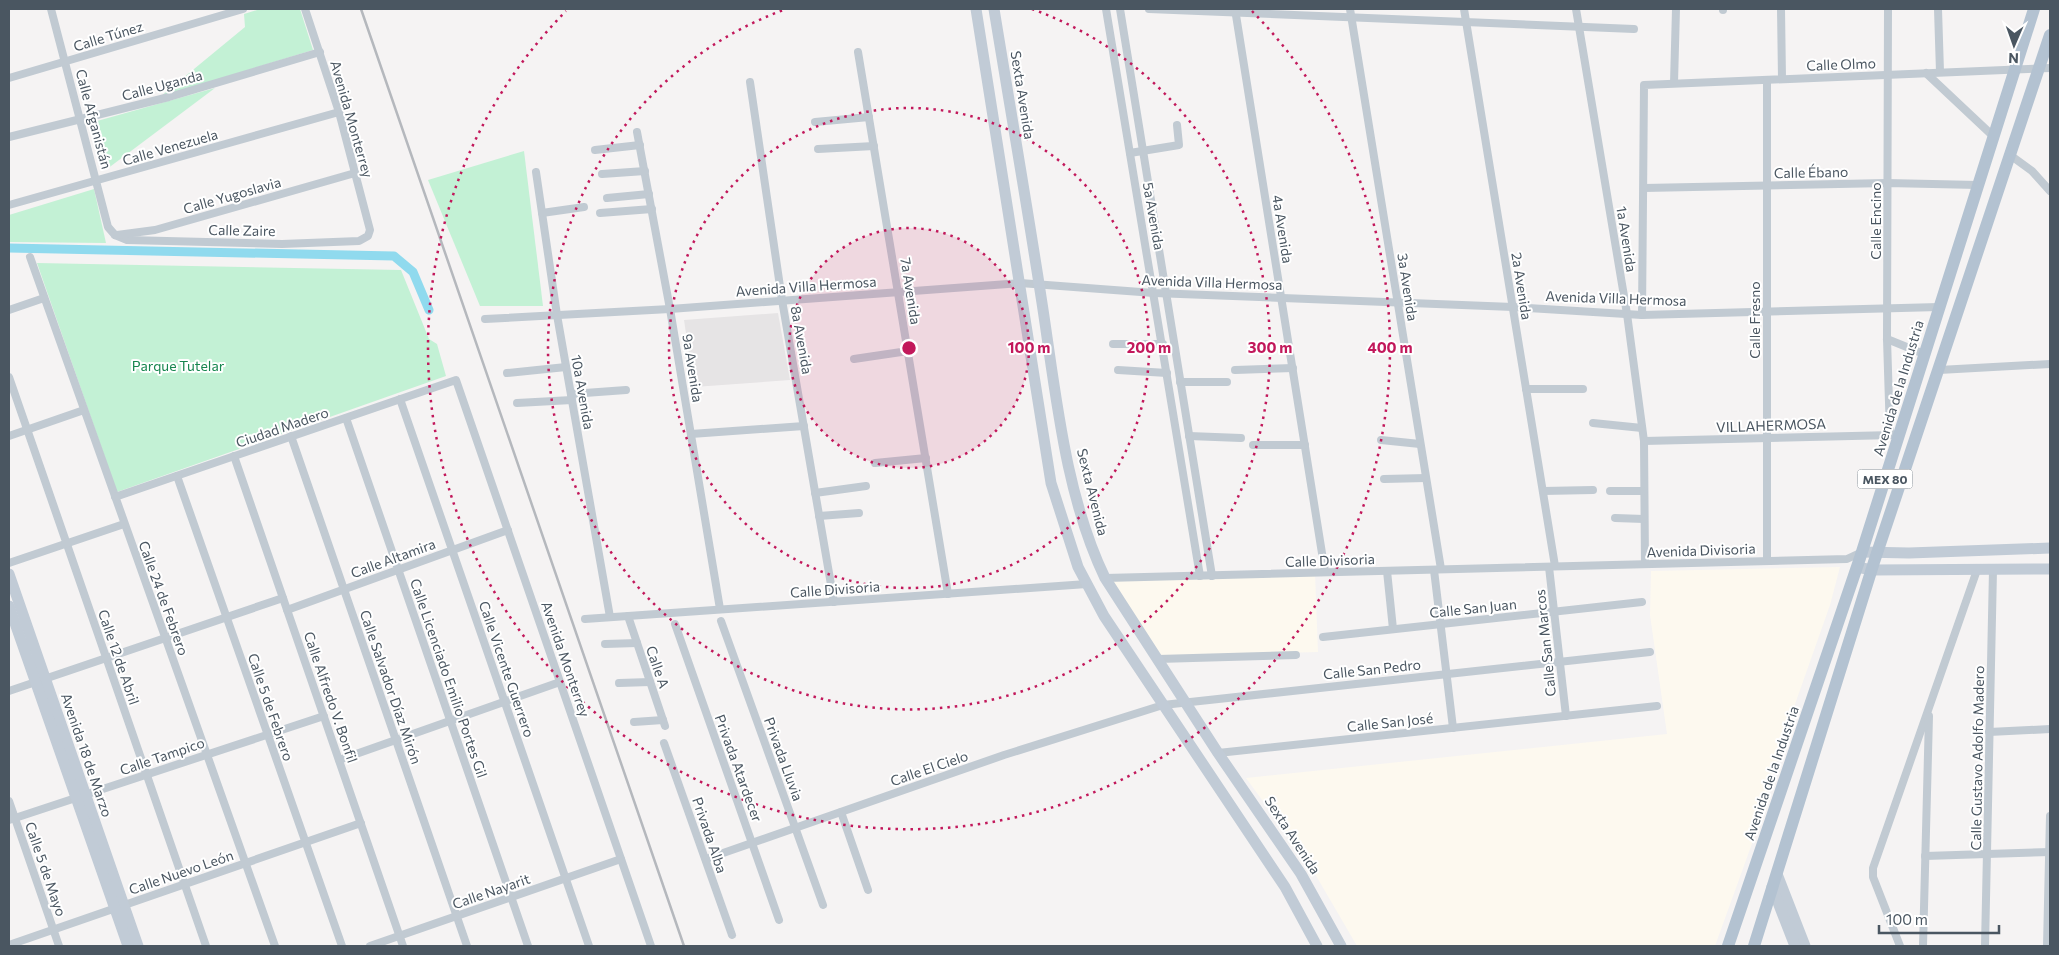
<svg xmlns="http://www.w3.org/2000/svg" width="2059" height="955" viewBox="0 0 2059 955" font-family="Commissioner,sans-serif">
  <rect width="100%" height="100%" fill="#f5f3f3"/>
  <g fill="#fdf9ef">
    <polygon points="1840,567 1830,605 1788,724 1754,838 1715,946 1357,946 1311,867 1246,778 1667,734 1650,615 1651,571"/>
    <polygon points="1315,573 1318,652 1156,656 1105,578"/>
  </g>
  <polygon fill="#e6e4e5" points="778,313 790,380 694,387 684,320"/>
  <g fill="#c3f1d5">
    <polygon points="260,9 300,9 313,50 160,97 245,27 244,14"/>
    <polygon points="215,88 107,169 90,123"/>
    <polygon points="524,151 543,306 480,306 428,180"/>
    <polygon points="94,189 106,243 9,242 9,215"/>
    <polygon points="37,263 401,270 429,339 437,344 446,376 117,492"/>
  </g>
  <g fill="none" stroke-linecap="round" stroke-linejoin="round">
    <polyline stroke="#90daee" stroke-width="9" points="9,248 394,256 413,272 429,310"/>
    <g stroke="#c1cad2" stroke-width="8">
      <polyline points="51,9 108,227 115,235"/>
      <polyline points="1106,9 1200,576"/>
      <polyline points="1120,9 1212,576"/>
      <polyline points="1149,9 1634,29"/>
      <polyline points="1235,9 1325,572"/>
      <polyline points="1350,9 1441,569"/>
      <polyline points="1464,9 1555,566"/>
      <polyline points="1576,9 1627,314 1644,441 1645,564"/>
      <polyline points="1723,9 1723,10"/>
      <polyline points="1781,9 1782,79"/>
      <polyline points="1888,9 1887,339 1890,434"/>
      <polyline points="1938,9 1940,72"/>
      <polyline points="858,52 948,594"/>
      <polyline points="1926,73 1993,136"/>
      <polyline points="9,78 243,9"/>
      <polyline points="750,82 782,300 834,602"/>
      <polyline points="1674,83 1676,9"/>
      <polyline points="815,122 869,117"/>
      <polyline points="637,132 670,309 720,609"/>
      <polyline points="9,137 169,97 320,52"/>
      <polyline points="818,149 874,146"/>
      <polyline points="595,150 640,145"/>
      <polyline points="1130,153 1179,145 1177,125"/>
      <polyline points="2010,155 2032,171 2050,191"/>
      <polyline points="536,172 557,315 610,617"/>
      <polyline points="602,174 645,171"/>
      <polyline points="1644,188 1887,183 1978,185"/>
      <polyline points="607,198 649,194"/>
      <polyline points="9,205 339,112"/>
      <polyline points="542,213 584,207"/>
      <polyline points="600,213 652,209"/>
      <polyline points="115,235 127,240 282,244 359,241 368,236 370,230 339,112 305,9"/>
      <polyline points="117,235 155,230 355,173"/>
      <polyline points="30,257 275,946"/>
      <polyline points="9,310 44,298"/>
      <polyline points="1642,315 1644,85 2050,68"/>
      <polyline points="485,319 670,309 1020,283 1154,293 1513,307 1642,315 1939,307"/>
      <polyline points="1887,339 1924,354"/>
      <polyline points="1113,344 1163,344"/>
      <polyline points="854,359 908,351"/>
      <polyline points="1118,370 1167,373"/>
      <polyline points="1235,370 1293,368"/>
      <polyline points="1939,370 2050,364"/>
      <polyline points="507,373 566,367"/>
      <polyline points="9,377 206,946"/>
      <polyline points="1180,382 1227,382"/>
      <polyline points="1526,389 1583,389"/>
      <polyline points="571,394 626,390"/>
      <polyline points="400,399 589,946"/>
      <polyline points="517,403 572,400"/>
      <polyline points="346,418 528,946"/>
      <polyline points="1593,423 1642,428"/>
      <polyline points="691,434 804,426"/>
      <polyline points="9,436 84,410"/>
      <polyline points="291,436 467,946"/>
      <polyline points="1189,436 1241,438"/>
      <polyline points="1381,440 1420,444"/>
      <polyline points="1644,441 1894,435"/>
      <polyline points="1253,445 1305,445"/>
      <polyline points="234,456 403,946"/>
      <polyline points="875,463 926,458"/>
      <polyline points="177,476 342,946"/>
      <polyline points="1384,479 1426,478"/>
      <polyline points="1543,491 1593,490"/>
      <polyline points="1610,491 1644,491"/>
      <polyline points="815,493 866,486"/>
      <polyline points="115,497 456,380 651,946"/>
      <polyline points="819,516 859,513"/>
      <polyline points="1615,518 1644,519"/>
      <polyline points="1767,561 1767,80"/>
      <polyline points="9,563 124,524"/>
      <polyline points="1549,567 1566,716"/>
      <polyline points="1434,570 1453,728"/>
      <polyline points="1387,571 1393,629"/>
      <polyline points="1105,578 1847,559 1862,552"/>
      <polyline points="287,610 508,530"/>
      <polyline points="628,616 665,726"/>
      <polyline points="585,619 1087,584"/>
      <polyline points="721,621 823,905"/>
      <polyline points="675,624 779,920"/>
      <polyline points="1323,637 1642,602"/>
      <polyline points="605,644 637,643"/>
      <polyline points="1158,659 1296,655"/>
      <polyline points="619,683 650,682"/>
      <polyline points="9,691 283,598"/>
      <polyline points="634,722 663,720"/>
      <polyline points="1989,732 2050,729"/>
      <polyline points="664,743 732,935"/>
      <polyline points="1218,753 1657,706"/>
      <polyline points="339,760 560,682"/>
      <polyline points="9,801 59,946"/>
      <polyline points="841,812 868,890"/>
      <polyline points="9,820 324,716"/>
      <polyline points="1925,856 2050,852"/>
      <polyline points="706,859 1004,755 1163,705 1650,652"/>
      <polyline points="9,945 361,823"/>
      <polyline points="370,946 621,859"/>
      <polyline points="1900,946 1873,877 1873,868 1977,570"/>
      <polyline points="1923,946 1929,716"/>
      <polyline points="1985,946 1993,570"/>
      <polyline points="2047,946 2050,816"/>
    </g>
    <g stroke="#c1cbd6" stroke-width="11">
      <polyline points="976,9 1051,483 1078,567 1104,616 1285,887 1317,946"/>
      <path d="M994,9C1010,107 1027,205 1042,303C1056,394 1065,495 1105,578L1218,753L1301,874L1341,946"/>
      <polyline points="1862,552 1909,553 2050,548"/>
      <polyline points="1857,567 1872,570 2050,569"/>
      <polyline points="9,574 138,946"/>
      <polyline points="9,606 128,946"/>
      <polyline points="1777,874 1805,946"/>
      <polyline points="1772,887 1795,946"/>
    </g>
    <g stroke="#b3c2d1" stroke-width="12">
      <polyline points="1728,946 1860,558 2034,9"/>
      <polyline points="1754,946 1874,562 2050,35"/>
    </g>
    <polyline stroke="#b5b8bd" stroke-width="2.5" points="361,9 684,946"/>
  </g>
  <circle cx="909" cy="348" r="120" fill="#c2185b" fill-opacity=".12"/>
  <g fill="none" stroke="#c2185b" stroke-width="2.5" stroke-dasharray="2.5 5">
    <circle cx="909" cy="348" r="120"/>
    <circle cx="909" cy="348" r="240"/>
    <path d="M1032 9A361 361 0 1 1 786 9"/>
    <path d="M1252 11A481 481 0 1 1 566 11"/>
  </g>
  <g text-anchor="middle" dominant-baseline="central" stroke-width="4" stroke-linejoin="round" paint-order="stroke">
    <rect fill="#fff" stroke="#808990" stroke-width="1" x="1857.5" y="469.5" width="55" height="19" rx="4"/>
    <g font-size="12" font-weight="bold" fill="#4a5661">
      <text x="1885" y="479">MEX 80</text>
    </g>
    <g font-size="14" fill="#4a5661" stroke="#fff">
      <text transform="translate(108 36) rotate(-17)">Calle Túnez</text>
      <text transform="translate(1841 64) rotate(-2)">Calle Olmo</text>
      <text transform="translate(162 85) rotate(-15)">Calle Uganda</text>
      <text transform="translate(1023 95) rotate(81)">Sexta Avenida</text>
      <text transform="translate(94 119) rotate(75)">Calle Afganistán</text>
      <text transform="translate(352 119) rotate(74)">Avenida Monterrey</text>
      <text transform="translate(170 147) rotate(-16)">Calle Venezuela</text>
      <text transform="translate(1811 172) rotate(-1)">Calle Ébano</text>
      <text transform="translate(232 195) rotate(-16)">Calle Yugoslavia</text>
      <text transform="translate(1154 216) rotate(80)">5a Avenida</text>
      <text transform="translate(1875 221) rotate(-90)">Calle Encino</text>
      <text transform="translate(1283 229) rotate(81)">4a Avenida</text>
      <text transform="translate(242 230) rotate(1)">Calle Zaire</text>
      <text transform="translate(1627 239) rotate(81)">1a Avenida</text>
      <text transform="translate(1212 282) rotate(2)">Avenida Villa Hermosa</text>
      <text transform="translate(806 286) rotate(-4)">Avenida Villa Hermosa</text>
      <text transform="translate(1522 286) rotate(81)">2a Avenida</text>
      <text transform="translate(1408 287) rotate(81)">3a Avenida</text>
      <text transform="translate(911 291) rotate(81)">7a Avenida</text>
      <text transform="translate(1616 298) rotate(2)">Avenida Villa Hermosa</text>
      <text transform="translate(1754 320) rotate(-90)">Calle Fresno</text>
      <text transform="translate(802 340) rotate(80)">8a Avenida</text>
      <text transform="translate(693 368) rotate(81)">9a Avenida</text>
      <text transform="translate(1898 388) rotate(-73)">Avenida de la Industria</text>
      <text transform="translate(583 392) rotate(80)">10a Avenida</text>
      <text transform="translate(1771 425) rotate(-2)">VILLAHERMOSA</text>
      <text transform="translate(282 427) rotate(-19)">Ciudad Madero</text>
      <text transform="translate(1093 492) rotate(76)">Sexta Avenida</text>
      <text transform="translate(1701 550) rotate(-2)">Avenida Divisoria</text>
      <text transform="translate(393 558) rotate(-20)">Calle Altamira</text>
      <text transform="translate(1330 560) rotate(-2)">Calle Divisoria</text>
      <text transform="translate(835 589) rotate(-4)">Calle Divisoria</text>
      <text transform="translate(164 598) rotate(70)">Calle 24 de Febrero</text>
      <text transform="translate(1473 608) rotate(-6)">Calle San Juan</text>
      <text transform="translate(1545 643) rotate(-96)">Calle San Marcos</text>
      <text transform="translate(119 657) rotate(71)">Calle 12 de Abril</text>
      <text transform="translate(566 659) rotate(71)">Avenida Monterrey</text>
      <text transform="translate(658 667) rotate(71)">Calle A</text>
      <text transform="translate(507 669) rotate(71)">Calle Vicente Guerrero</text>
      <text transform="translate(1372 669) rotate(-6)">Calle San Pedro</text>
      <text transform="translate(449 678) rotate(71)">Calle Licenciado Emilio Portes Gil</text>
      <text transform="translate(391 687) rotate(71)">Calle Salvador Díaz Mirón</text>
      <text transform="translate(331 697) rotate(71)">Calle Alfredo V. Bonfil</text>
      <text transform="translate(271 707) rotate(71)">Calle 5 de Febrero</text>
      <text transform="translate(1390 722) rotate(-6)">Calle San José</text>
      <text transform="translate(87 755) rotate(71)">Avenida 18 de Marzo</text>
      <text transform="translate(162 756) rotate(-19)">Calle Tampico</text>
      <text transform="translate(1977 758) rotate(-89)">Calle Gustavo Adolfo Madero</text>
      <text transform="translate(784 759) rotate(70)">Privada Lluvia</text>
      <text transform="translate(739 768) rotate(70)">Privada Atardecer</text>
      <text transform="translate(929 768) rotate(-19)">Calle El Cielo</text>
      <text transform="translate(1771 773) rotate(-71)">Avenida de la Industria</text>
      <text transform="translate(710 835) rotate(71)">Privada Alba</text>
      <text transform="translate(1293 835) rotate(57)">Sexta Avenida</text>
      <text transform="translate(46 869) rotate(71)">Calle 5 de Mayo</text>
      <text transform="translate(181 872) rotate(-19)">Calle Nuevo León</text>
      <text transform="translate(491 891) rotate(-19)">Calle Nayarit</text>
    </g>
    <g font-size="14" fill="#17864f" stroke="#fff">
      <text x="178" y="365">Parque Tutelar</text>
    </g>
  </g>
  <circle cx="909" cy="348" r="8" fill="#c2185b" stroke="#fff" stroke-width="2.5"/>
  <g font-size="15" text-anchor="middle" font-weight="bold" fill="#c2185b" stroke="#fff" stroke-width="4" stroke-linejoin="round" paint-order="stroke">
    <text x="1029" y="353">100 m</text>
    <text x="1149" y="353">200 m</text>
    <text x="1270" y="353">300 m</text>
    <text x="1390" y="353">400 m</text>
  </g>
  <rect width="2059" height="955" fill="none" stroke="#4a5661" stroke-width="20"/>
  <g transform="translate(2014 45) rotate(182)" stroke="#ffffff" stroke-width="4" paint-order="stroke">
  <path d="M0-4L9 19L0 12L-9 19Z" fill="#4a5661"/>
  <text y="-8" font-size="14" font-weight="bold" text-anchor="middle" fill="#4a5661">N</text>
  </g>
  <path d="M1879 925v8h120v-8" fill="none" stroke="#4a5661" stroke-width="2.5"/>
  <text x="1886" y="925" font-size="15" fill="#4a5661" stroke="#ffffff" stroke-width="4" paint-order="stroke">100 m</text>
</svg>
